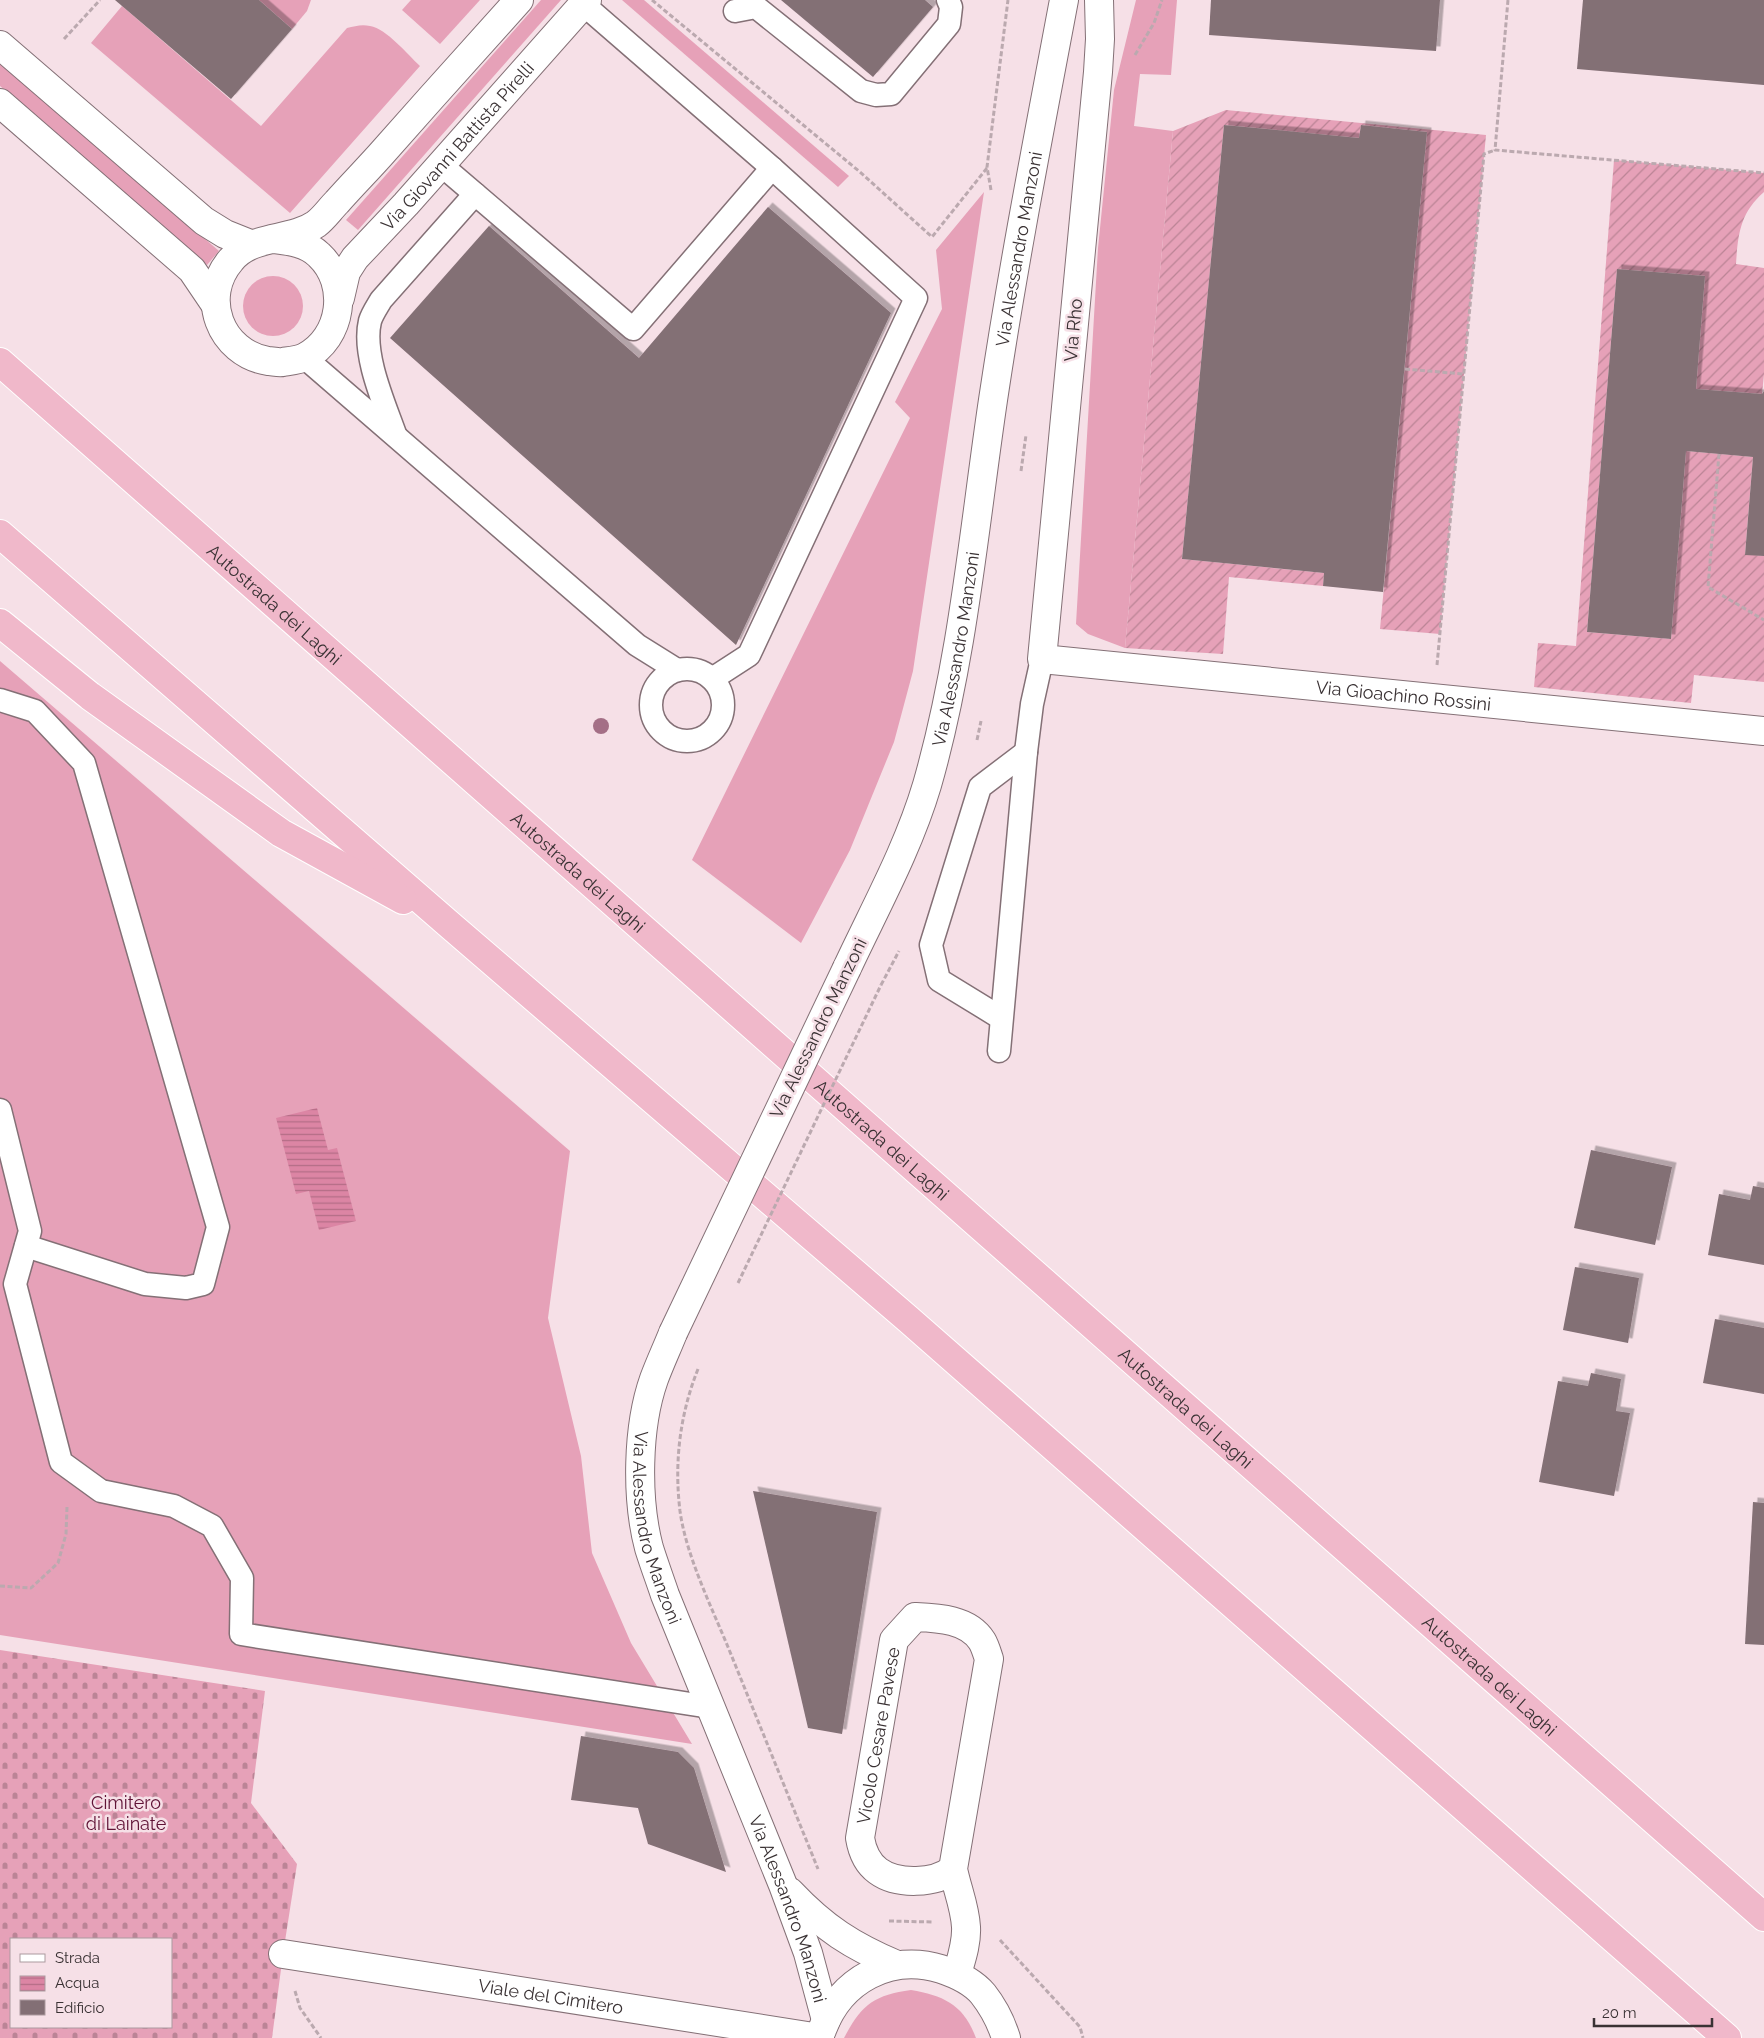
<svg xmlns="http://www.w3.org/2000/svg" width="1764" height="2038" viewBox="0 0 1764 2038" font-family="Raleway,sans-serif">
  <defs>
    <pattern id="cemetery-stones" width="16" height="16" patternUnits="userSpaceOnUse" patternTransform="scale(1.25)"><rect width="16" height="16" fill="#e6a1b8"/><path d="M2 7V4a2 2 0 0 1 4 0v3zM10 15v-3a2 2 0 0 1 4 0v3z" fill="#bb8496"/></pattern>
    <pattern id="garden-furrows" width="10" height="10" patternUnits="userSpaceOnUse" patternTransform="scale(1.25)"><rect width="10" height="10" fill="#e6a1b8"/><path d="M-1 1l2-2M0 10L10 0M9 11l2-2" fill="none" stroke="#bb8496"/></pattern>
    <pattern id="water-rules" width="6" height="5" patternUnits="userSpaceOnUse" patternTransform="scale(1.25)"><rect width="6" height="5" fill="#dc85a4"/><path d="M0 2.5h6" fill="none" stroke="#b36d86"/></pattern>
    <filter id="shadow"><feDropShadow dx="4.5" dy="-4.5" stdDeviation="0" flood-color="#0004"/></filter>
  </defs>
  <rect width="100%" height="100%" fill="#f6e0e7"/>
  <g fill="#e6a1b8">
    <polygon points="259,0 311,0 307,11 292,29"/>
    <polygon points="411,0 480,0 440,44 402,10"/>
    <polygon points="541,0 561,0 358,230 346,220"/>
    <polygon points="622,0 644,0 849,176 838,187"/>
    <polygon points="1136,0 1177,0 1171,75 1140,74 1134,126 1173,131 1125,648 1088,634 1076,624 1098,248 1114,90"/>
    <path d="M122,6L261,126L347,28C355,26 362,24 370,26C387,29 407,54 420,66L290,213L91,43Z"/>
    <polygon points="0,62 219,251 207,265 0,86"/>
    <polygon points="984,192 913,671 894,742 850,850 801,943 692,860 910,418 895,402 942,309 936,250"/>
    <circle cx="273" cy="306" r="30"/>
    <polygon points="0,661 570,1151 548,1318 581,1456 592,1553 631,1643 692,1744 0,1635"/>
    <path d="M911,1990C944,1996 963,2004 976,2038H844C861,2005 874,1995 911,1990Z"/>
  </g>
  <path fill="url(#cemetery-stones)" fill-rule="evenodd" d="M0,1650L265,1691L251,1803L297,1864L283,1954L272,2038H0ZM11,1939H171V2027H11Z"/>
  <g fill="url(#garden-furrows)">
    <polygon points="1226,110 1486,135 1440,634 1380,629 1427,132 1361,125 1359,138 1224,125 1182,559 1324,573 1323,586 1229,577 1223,654 1125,648 1173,131"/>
    <path d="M1614,160L1764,173V192C1740,213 1738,234 1736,264L1764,268V374L1762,394L1696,389L1705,276L1617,269L1587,632L1671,639L1686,451L1753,457L1745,554L1764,556V682L1694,675L1691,703L1534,687L1538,643L1576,646Z"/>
  </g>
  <polygon fill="url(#water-rules)" points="317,1108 328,1150 337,1148 356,1221 319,1230 309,1191 296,1194 276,1118"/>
  <g fill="#836f75" filter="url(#shadow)">
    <polygon points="115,0 259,0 292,29 231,99"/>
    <polygon points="781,0 925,0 933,7 873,77"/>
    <polygon points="1211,0 1440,0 1436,51 1209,35"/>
    <polygon points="1583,0 1764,0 1764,85 1577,69"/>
    <polygon points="1224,125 1359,138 1361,125 1427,132 1383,592 1323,586 1324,573 1182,559"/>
    <polygon points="768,207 891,313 736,645 390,338 489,226 639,358"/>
    <polygon points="1617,269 1705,276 1696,389 1762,394 1764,391 1764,556 1745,555 1753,457 1686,451 1671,639 1587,632"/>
    <polygon points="1591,1150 1672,1167 1655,1245 1574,1228"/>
    <polygon points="1753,1186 1764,1188 1764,1265 1708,1255 1719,1194 1750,1200"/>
    <polygon points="1575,1267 1639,1278 1628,1343 1563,1330"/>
    <polygon points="1715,1319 1764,1328 1764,1394 1703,1383"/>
    <polygon points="1591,1373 1621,1379 1616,1411 1630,1413 1614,1496 1539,1482 1558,1381 1588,1386"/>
    <polygon points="753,1491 877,1512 842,1734 808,1728"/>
    <polygon points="1753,1502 1764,1503 1764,1645 1745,1644"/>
    <polygon points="581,1736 678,1752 694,1768 726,1872 648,1844 638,1808 571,1800"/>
  </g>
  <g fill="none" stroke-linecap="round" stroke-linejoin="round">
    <defs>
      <g id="service">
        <polyline points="583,4 772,168 916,298 749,655 712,679"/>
        <polyline points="735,11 756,7 861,91 876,95 891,94 949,24 951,7 948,0"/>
        <polyline points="440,164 633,329 772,168"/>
        <polyline points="304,357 637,645 677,670"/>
        <path d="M395,434C384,403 362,354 370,321C372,314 377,307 381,300L475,194"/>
        <circle cx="687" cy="705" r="36"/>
        <polyline points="0,700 35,711 84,763 218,1227 203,1284 186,1288 145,1284 26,1246"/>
        <polyline points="1001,1018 939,980 931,945 980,787 1026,752"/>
        <polyline points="999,1051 1026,752 1032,704 1042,659"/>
        <polyline points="0,1110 30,1231 15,1284 61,1462 101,1491 174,1506 212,1526 242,1578 241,1634 710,1707"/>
      </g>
      <g id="minor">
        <path id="s1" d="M1099,0L1100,39L1098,72L1042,659L1764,731"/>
        <polyline points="0,45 204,221 225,234 250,244"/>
        <polyline points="0,103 192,270 215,304"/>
        <path d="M274,239C290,241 307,243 319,255C350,284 342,338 305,357C299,360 289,361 283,362C278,363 273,361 268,361C220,353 199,297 231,260C252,234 290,242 316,224C324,218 330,209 337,202C352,185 368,169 383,152C428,101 473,51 519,0"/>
        <path id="s2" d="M340,298L346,272L355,258L406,204L587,0"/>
        <path id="s3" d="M847,968C875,908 908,849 927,785C963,660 974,528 993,400C1013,266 1039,133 1064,0"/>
        <path id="s4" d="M673,1333C667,1348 660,1363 654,1379C637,1427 636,1499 649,1548C654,1564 660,1580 665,1595L783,1885L808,1953L826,2020"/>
        <path id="s5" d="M953,1869C936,1884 897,1885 878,1871C867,1863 862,1850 860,1838L894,1640L915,1617C938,1618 968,1619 982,1641C985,1646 987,1653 989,1659L953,1869C957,1889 965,1907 966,1927C967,1943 961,1960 957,1974"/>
        <path d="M790,1892C824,1928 852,1946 897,1965"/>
        <path id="s6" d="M283,1954L820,2038"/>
        <path d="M822,2030C840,1980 890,1953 941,1969C956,1974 973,1982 983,1994C994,2008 1001,2022 1006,2038"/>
      </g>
      <g id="motorway">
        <path id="s7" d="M0,362L1764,1917"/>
        <polyline points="0,534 451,926 908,1319 1727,2038"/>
        <polyline points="0,623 90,696 281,833 403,900"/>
      </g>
    </defs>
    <use href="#service" stroke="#847076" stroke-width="25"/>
    <use href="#minor" stroke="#847076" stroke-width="30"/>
    <use href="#motorway" stroke="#fff" stroke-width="30"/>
    <g stroke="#bba9af" stroke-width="3" stroke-dasharray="5 2.5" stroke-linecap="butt">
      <polyline points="652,0 860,172 932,237 987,168"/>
      <polyline points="1508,0 1495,150 1764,173"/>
      <polyline points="64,39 100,0"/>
      <polyline points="1135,55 1154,23 1162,0"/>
      <polyline points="991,190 987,167 1008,0"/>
      <polyline points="1405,369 1463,374"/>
      <polyline points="1719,454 1708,587 1764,620"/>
      <polyline points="1021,471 1026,435"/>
      <polyline points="1437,665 1484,154 1495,150"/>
      <polyline points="977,740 981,721"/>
      <polyline points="881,985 899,951"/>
      <path d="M698,1369C680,1414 674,1462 680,1511C686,1555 711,1606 728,1647C758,1721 788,1795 818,1869"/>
      <polyline points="0,1586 31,1588 58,1563 66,1534 67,1507"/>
      <polyline points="889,1921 932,1922"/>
      <polyline points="1000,1940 1080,2027 1083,2038"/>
      <polyline points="295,1991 300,2008 321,2038"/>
    </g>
    <use href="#service" stroke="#fff" stroke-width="22"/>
    <use href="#minor" stroke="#fff" stroke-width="28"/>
    <use href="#motorway" stroke="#f0b8ca" stroke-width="28"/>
    <defs>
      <polyline id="minor-bridge" points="673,1333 847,968"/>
    </defs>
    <use href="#minor-bridge" stroke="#847076" stroke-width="30" stroke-linecap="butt"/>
    <polyline stroke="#bba9af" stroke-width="3" stroke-dasharray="5 2.5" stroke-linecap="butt" points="738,1283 881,985"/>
    <use href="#minor-bridge" stroke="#fff" stroke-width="28"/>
  </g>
  <circle fill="#a46f86" cx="601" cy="726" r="8"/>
  <g text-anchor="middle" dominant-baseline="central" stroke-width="5" stroke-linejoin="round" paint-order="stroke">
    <g font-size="18" fill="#3a3234" stroke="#f6e0e7">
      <text stroke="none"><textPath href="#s2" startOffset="195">Via Giovanni Battista Pirelli</textPath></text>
      <text stroke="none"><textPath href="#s3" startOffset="744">Via Alessandro Manzoni</textPath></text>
      <text transform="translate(1073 330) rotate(-85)">Via Rho</text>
      <text stroke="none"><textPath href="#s7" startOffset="366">Autostrada dei Laghi</textPath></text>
      <text stroke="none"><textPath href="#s3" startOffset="339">Via Alessandro Manzoni</textPath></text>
      <text stroke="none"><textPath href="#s1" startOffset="1025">Via Gioachino Rossini</textPath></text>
      <text stroke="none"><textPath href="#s7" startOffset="771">Autostrada dei Laghi</textPath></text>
      <text transform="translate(818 1028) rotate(-64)">Via Alessandro Manzoni</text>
      <text stroke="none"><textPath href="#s7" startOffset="1176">Autostrada dei Laghi</textPath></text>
      <text stroke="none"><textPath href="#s7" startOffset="1581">Autostrada dei Laghi</textPath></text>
      <text stroke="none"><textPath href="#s4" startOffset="202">Via Alessandro Manzoni</textPath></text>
      <text stroke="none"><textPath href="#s7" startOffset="1986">Autostrada dei Laghi</textPath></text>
      <text stroke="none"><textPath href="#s5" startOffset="222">Vicolo Cesare Pavese</textPath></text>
      <text stroke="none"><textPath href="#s4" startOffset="608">Via Alessandro Manzoni</textPath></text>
      <text stroke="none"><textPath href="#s6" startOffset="271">Viale del Cimitero</textPath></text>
    </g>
    <g font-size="18" fill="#601336" stroke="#f6e0e7">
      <text x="126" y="1802">Cimitero<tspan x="126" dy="21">di Lainate</tspan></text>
    </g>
  </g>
  <rect x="10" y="1938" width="162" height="90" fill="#f6e0e7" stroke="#ab9a9f"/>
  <rect x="20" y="1954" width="25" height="8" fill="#ffffff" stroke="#ab9a9f"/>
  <text x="55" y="1963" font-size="15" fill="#3a3234">Strada</text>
  <rect x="20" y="1976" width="25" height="15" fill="url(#water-rules)" stroke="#ab9a9f"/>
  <text x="55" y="1988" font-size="15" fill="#3a3234">Acqua</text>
  <rect x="20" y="2000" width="25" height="15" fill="#836f75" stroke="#ab9a9f"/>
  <text x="55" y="2013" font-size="15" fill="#3a3234">Edificio</text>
  <path d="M1594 2018v8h118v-8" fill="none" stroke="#3a3234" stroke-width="2.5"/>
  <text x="1602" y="2018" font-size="15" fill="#3a3234" stroke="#f6e0e7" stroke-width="4" paint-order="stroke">20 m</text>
</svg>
